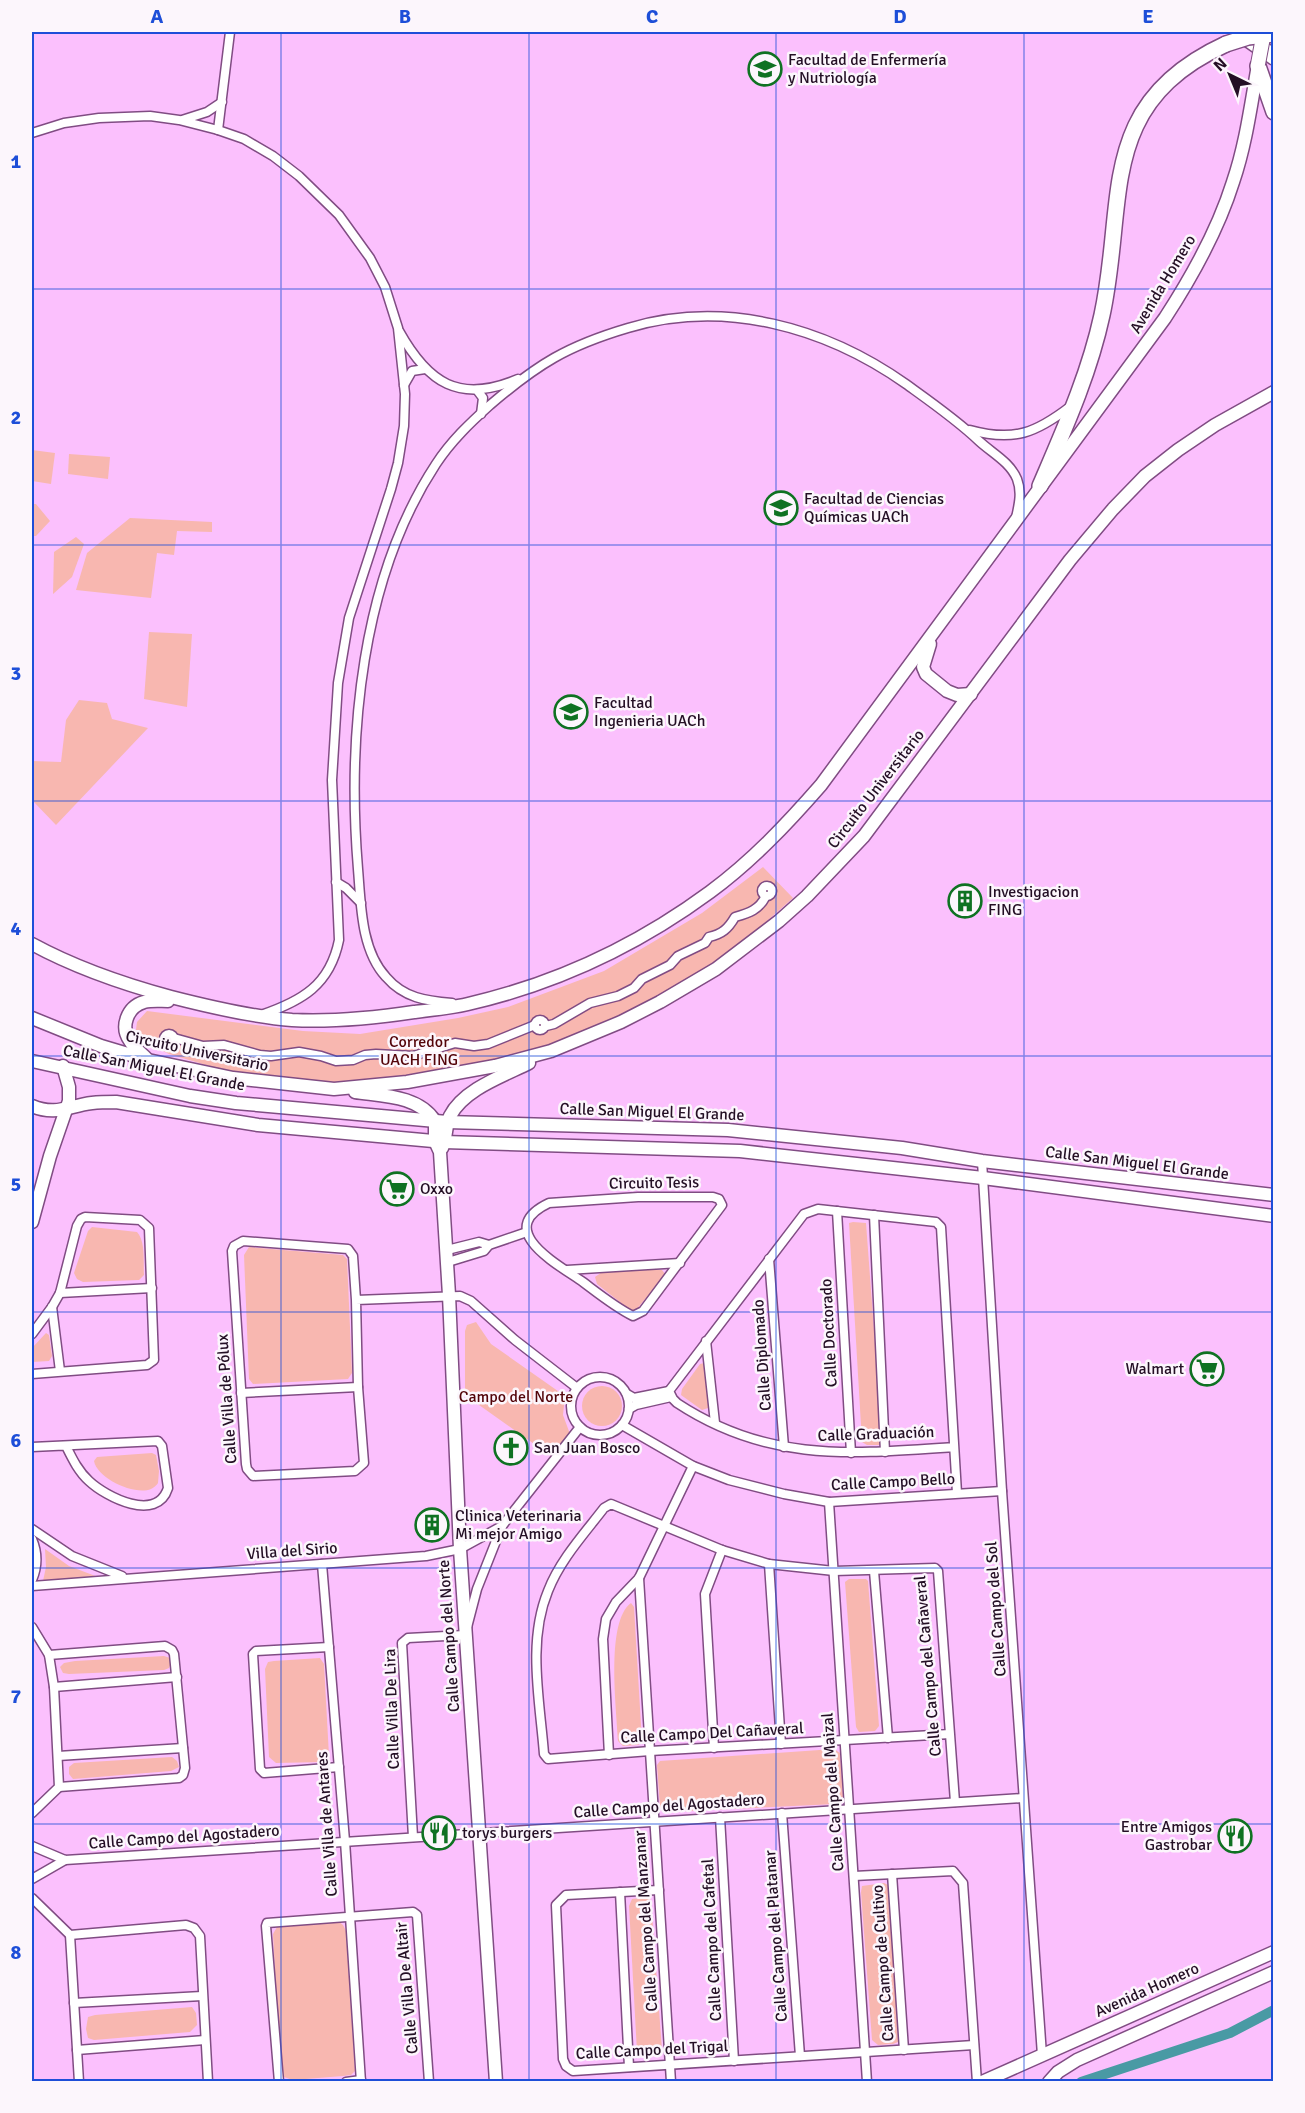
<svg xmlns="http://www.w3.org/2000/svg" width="1305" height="2113" viewBox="0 0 1305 2113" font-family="Signika,sans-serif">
  <rect width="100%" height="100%" fill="#fbc0fd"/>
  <g fill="#f8b7b0">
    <polygon points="32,450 55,453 51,484 32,481"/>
    <polygon points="69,454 110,457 108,479 68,474"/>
    <polygon points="32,504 36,504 50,521 36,536 32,536"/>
    <polygon points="130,518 212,522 212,532 177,531 174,555 157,553 151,598 76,590 87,553"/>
    <polygon points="76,537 84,544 72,577 53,594 54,552"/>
    <polygon points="149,632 192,634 187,707 144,699"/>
    <polygon points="79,700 107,703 112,719 148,728 56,825 32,800 32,761 61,762 66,720"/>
    <polygon points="763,867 793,898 726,957 623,1017 537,1050 459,1071 336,1083 243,1076 169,1054 135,1037 137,1022 147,1011 303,1031 360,1034 458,1018 508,1007 604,971 702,913"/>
    <polygon points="853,1222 866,1223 882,1437 880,1445 867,1445 862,1442 849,1223"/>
    <path d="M92,1227L137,1232C146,1242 143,1262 144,1275L139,1280L83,1282L77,1279L74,1273L88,1231Z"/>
    <polygon points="249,1247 343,1255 347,1259 352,1373 348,1379 253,1384 249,1379 244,1255"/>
    <polygon points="605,1270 662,1270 665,1274 664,1277 635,1311 630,1310 597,1284 595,1277"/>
    <polygon points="476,1322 491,1344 565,1396 563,1415 570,1434 551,1456 465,1395 465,1331 467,1325"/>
    <polygon points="46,1333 49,1335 52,1356 49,1361 32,1362 32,1348"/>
    <polygon points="704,1363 707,1366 708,1408 702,1410 681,1395 682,1389 700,1364"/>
    <circle cx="602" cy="1406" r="20"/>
    <path d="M152,1453L156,1455L159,1471L158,1483C157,1485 153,1488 151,1489C134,1496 97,1478 94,1461L97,1457Z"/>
    <polygon points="45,1549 69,1566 98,1577 43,1581 46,1567"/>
    <polygon points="849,1579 866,1579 868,1581 879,1726 875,1731 859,1732 856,1727 845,1582"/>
    <path d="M631,1603L634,1607L642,1742L638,1745L623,1746L618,1741C617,1711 605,1622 631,1603Z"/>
    <polygon points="164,1656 170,1658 171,1663 169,1668 164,1670 69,1674 63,1673 60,1667 64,1663 75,1661"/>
    <polygon points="320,1658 324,1664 329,1756 324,1762 276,1763 269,1757 265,1669 268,1662 274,1661"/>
    <polygon points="834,1749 840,1753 843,1797 836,1804 667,1812 662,1811 660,1807 657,1765 660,1761"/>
    <polygon points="172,1757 177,1761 179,1767 171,1771 73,1779 69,1774 69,1767 74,1763"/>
    <polygon points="884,1883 888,1885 890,1891 898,2035 898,2042 893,2044 878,2045 872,2040 861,1892 862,1886"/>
    <polygon points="648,1897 651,1900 662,2050 660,2055 642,2057 637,2052 629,1906 632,1899"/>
    <polygon points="338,1921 343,1925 346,1931 355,2071 351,2075 343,2076 293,2080 284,2077 280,2069 273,1934 277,1927 288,1923"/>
    <polygon points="192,2007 196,2013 197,2025 190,2032 94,2040 88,2038 86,2029 88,2017 95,2015"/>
  </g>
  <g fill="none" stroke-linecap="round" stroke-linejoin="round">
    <polyline stroke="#499aa4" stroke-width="10" points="1081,2082 1230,2033 1274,2010"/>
    <defs>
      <g id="street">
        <polyline points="182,120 207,112 222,102"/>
        <polyline points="218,130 230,32"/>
        <path d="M32,133L64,123L99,118L150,116L179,120L218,130L244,139L273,156L299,176L339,215L370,258L385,287L398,328L405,394L404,426L398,463L391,489L349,618L338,683L332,780L339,940C330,985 302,1001 261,1015"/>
        <path d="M399,331C428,383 459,404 518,379"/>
        <polyline points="404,385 412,371 425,369"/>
        <polyline points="477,390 483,398 481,414"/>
        <path d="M970,430C1014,442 1036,433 1071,406"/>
        <polyline points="336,882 346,888 361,903"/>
        <circle cx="767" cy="891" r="5"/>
        <path d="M452,1003C426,1001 404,998 386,977C361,950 361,905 358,869C347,736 361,578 436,464C451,441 470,423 490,405C538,364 567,346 628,328C725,299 825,327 906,384C931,402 957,420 979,441C992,453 1010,462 1017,479C1022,492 1019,504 1016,518"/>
        <circle cx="540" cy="1025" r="5"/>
        <path d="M546,1026L554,1024L590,1003L618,996L634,988L642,979L670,965L678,956L705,943L709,937C722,934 728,929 735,917C749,913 759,910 766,896"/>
        <circle cx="169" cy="1039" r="5"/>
        <polyline points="174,1038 203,1046 224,1045 260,1055 271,1056 299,1052 321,1056 336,1061 353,1060 365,1055 376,1054 413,1056 455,1043 474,1046 488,1044 535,1025"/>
        <polyline points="982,1161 1002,1491 1042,2055"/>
        <path d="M638,1197H713L719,1199L722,1205L643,1311L633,1316C615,1307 599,1294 583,1282C559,1265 492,1230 549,1203Z"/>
        <polyline points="837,1211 851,1453"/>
        <polyline points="874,1215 885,1452"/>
        <polyline points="447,1250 479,1242 489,1245"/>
        <polyline points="769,1259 784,1447"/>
        <polyline points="448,1262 484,1251 489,1245 527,1232"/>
        <polyline points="567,1270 680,1263"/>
        <polyline points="60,1293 152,1288"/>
        <polyline points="356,1300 358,1387 364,1463 355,1471 253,1476 247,1469 246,1464 232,1251 234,1246 243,1241 348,1249 353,1256 356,1300 460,1296 471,1301 515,1340 577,1388"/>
        <polyline points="52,1307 60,1371"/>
        <polyline points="32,1334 52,1307 60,1293 77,1226 81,1219 85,1217 140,1220 149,1228 154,1360 147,1365 32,1374"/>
        <polyline points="706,1341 715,1423"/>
        <circle cx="600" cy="1406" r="29"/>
        <polyline points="241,1393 358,1387"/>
        <polyline points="627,1394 634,1398 669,1391"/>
        <polyline points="629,1409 636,1405 671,1397"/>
        <polyline points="622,1425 693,1466 729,1480 784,1494 829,1502 1002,1491"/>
        <path d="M32,1447L158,1441L162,1446L168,1488C157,1523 106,1497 89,1481C78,1471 72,1458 66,1446"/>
        <path d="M954,1447C851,1454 768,1463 677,1403L673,1399L669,1391L804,1214L818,1209L936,1222L941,1227L957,1493"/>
        <polyline points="829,1502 867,2082"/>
        <polyline points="32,1529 72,1556 122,1576"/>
        <path d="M32,1539C38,1553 38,1566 32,1580"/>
        <polyline points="322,1564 345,1841 361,2082"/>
        <polyline points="769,1564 781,1744"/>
        <polyline points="874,1571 888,1738"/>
        <polyline points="639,1578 671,2082"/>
        <polyline points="32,1586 426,1556 460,1549 502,1526"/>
        <polyline points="32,1627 49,1655 54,1687 59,1787 32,1813"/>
        <polyline points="329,1647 256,1651 253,1654 260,1769 264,1773 339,1767"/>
        <polyline points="49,1655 165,1646 172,1650 174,1654 185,1768 183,1775 179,1778 59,1787"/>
        <polyline points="54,1687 177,1677"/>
        <path d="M950,1734L650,1751L548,1759L544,1754C540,1701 527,1642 548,1591C560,1560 584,1534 604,1508L611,1504L722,1550L769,1564L834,1571L935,1568L938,1571L955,1802"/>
        <polyline points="714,1748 705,1594 722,1550"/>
        <polyline points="609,1755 603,1639 606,1619 616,1602 639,1578 693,1466"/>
        <polyline points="58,1756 183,1748"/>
        <polyline points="782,1813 800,2056"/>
        <polyline points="720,1817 734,2061"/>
        <polyline points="413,1837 402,1643 408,1638 465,1635 477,1589 502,1526 580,1427"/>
        <polyline points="32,1846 65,1860 1023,1798"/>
        <polyline points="892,1874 904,2050"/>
        <polyline points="854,1876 953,1871 963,1883 977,2082"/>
        <polyline points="32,1879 65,1860"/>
        <polyline points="659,1890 566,1895 556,1905 563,2059 566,2066 573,2071 974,2045"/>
        <polyline points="620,1892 629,2067"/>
        <polyline points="32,1898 70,1935 186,1925 194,1928 200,1936 208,2082"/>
        <polyline points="70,1935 79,2082"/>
        <polyline points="74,2003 202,1996"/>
        <polyline points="77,2050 205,2040"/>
        <polyline points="279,2082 266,1926 267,1923 413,1912 417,1915 429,2082"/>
        <polyline points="346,2082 361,2080"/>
      </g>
      <g id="secondary">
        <polyline points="930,644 923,667 926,674 947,691 957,695 971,694"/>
        <path d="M32,944C76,968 123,984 171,997C210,1007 252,1017 292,1020C332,1022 374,1018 414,1012C432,1010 451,1008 468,1004C555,984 638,945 710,892C752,861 787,824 821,785L1165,318C1193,275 1218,230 1233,182C1246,144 1251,104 1258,65"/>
        <polyline points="32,1018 101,1046 148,1060 233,1078 334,1089 407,1082 495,1066 551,1051 621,1022 660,1002 716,969 779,921 807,896 864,836 1070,560 1113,509 1145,476 1178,450 1215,425 1274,392"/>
        <path d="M146,1058C141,1053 134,1048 130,1041C120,1027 127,1007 144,1002C152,1000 160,1001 168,1001"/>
        <polyline points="32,1061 190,1096 236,1103 447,1122 728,1130 902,1148 982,1161 1274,1195"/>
        <path d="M355,1092C382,1096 418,1095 435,1121V1141L440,1152L449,1295L460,1549L496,2082"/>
        <path d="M32,1106C56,1116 68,1106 92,1103C100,1102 109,1102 116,1102L258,1125L444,1142L740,1151L983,1178L1274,1216"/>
        <path d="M442,1148C447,1138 445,1126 450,1116C464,1089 503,1076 529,1063"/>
        <polyline points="32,1222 50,1156 69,1101 69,1087 63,1066"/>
        <polyline points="982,2082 1274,1952"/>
        <polyline points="1049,2082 1058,2072 1077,2060 1274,1972"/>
      </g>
      <g id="highway">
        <polyline points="1238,32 1274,57"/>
        <polyline points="1258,66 1274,112"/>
        <path d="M1040,486C1064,430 1089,375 1102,315C1127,200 1095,104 1226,44"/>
      </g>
    </defs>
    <use href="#street" stroke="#804c83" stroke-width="11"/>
    <use href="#secondary" stroke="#804c83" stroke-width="15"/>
    <use href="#highway" stroke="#804c83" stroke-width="18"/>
    <use href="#street" stroke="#fff" stroke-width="8"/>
    <use href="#secondary" stroke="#fff" stroke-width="12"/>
    <use href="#highway" stroke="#fff" stroke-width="15"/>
    <defs>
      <polyline id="primary-bridge" points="1258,64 1264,32"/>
      <polyline id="highway-bridge" points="1226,44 1248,37 1274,34"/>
    </defs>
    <use href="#primary-bridge" stroke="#804c83" stroke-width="16" stroke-linecap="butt"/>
    <use href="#highway-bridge" stroke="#804c83" stroke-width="18" stroke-linecap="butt"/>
    <use href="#primary-bridge" stroke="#fff" stroke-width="14"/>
    <use href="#highway-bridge" stroke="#fff" stroke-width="15"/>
  </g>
  <path fill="none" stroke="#1d4ed8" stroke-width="1.5" stroke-opacity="0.55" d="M281,32V2082M529,32V2082M776,32V2082M1024,32V2082M32,289H1274M32,545H1274M32,801H1274M32,1056H1274M32,1312H1274M32,1568H1274M32,1824H1274"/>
  <defs>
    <symbol id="school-ring" viewBox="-11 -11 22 22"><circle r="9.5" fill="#fcf6fc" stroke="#0f7222" stroke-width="1.5"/><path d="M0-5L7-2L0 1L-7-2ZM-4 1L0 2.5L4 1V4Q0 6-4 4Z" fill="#0f7222"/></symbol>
    <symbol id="building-ring" viewBox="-11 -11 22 22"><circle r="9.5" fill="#fcf6fc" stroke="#0f7222" stroke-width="1.5"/><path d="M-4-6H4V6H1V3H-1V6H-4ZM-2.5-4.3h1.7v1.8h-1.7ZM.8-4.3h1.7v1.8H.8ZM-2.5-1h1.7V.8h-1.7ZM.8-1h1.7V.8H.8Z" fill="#0f7222"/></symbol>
    <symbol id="supermarket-ring" viewBox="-11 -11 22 22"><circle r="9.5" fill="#fcf6fc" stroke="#0f7222" stroke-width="1.5"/><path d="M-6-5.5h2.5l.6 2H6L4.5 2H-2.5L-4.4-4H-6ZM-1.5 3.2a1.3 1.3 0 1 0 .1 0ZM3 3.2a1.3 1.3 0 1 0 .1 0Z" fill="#0f7222"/></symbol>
    <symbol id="church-ring" viewBox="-11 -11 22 22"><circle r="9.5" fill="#fcf6fc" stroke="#0f7222" stroke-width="1.5"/><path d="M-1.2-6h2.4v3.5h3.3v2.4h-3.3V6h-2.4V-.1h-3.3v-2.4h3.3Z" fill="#0f7222"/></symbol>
    <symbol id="restaurant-ring" viewBox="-11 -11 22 22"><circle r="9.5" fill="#fcf6fc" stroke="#0f7222" stroke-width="1.5"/><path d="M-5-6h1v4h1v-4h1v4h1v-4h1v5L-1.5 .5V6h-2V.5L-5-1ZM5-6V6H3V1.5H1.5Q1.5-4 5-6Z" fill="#0f7222"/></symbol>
  </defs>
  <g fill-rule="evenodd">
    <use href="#school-ring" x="746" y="50" width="38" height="38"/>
    <use href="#school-ring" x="762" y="489" width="38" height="38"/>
    <use href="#school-ring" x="552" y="693" width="38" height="38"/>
    <use href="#building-ring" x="946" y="882" width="38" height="38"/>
    <use href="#supermarket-ring" x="378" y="1170" width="38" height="38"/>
    <use href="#supermarket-ring" x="1188" y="1350" width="38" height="38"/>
    <use href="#church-ring" x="492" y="1429" width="38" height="38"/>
    <use href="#building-ring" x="413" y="1506" width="38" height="38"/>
    <use href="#restaurant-ring" x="420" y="1814" width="38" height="38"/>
    <use href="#restaurant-ring" x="1216" y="1817" width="38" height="38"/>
  </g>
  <g text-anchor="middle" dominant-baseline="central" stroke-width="5" stroke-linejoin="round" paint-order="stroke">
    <g font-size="16" fill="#240f25" stroke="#fcf6fc" text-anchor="start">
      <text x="788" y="60">Facultad de Enfermería<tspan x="788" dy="18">y Nutriología</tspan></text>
      <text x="804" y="499">Facultad de Ciencias<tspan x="804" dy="18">Químicas UACh</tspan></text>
      <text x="594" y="703">Facultad<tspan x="594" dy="18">Ingenieria UACh</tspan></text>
      <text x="988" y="892">Investigacion<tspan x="988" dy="18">FING</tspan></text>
      <text x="420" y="1189">Oxxo</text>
      <text x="1184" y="1369" text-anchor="end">Walmart</text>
      <text x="534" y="1448">San Juan Bosco</text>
      <text x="455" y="1516">Clinica Veterinaria<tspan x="455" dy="18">Mi mejor Amigo</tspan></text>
      <text x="1212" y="1827" text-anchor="end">Entre Amigos<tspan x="1212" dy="18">Gastrobar</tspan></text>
      <text x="462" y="1833">torys burgers</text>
    </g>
    <g font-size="16" fill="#240f25" stroke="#fcf6fc">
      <text transform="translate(1163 284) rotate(-59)">Avenida Homero</text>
      <text transform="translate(876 789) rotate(-52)">Circuito Universitario</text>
      <text transform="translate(197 1051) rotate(12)">Circuito Universitario</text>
      <text transform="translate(154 1068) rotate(11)">Calle San Miguel El Grande</text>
      <text transform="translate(652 1112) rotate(2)">Calle San Miguel El Grande</text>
      <text transform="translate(1137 1163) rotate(7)">Calle San Miguel El Grande</text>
      <text transform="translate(654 1183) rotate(-1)">Circuito Tesis</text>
      <text transform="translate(829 1333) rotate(-93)">Calle Doctorado</text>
      <text transform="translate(762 1355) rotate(-94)">Calle Diplomado</text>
      <text transform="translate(227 1399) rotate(-94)">Calle Villa de Pólux</text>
      <text transform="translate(876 1434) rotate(-2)">Calle Graduación</text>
      <text transform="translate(893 1482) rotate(-3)">Calle Campo Bello</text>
      <text transform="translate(292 1551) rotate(-4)">Villa del Sirio</text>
      <text transform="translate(996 1609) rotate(-94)">Calle Campo del Sol</text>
      <text transform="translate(449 1636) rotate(-94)">Calle Campo del Norte</text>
      <text transform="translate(928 1666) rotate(-95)">Calle Campo del Cañaveral</text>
      <text transform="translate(392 1709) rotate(-92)">Calle Villa De Lira</text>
      <text transform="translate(712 1733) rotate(-3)">Calle Campo Del Cañaveral</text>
      <text transform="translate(833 1792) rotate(-94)">Calle Campo del Maizal</text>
      <text transform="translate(669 1806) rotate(-4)">Calle Campo del Agostadero</text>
      <text transform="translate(327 1824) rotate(-94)">Calle Villa de Antares</text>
      <text transform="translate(184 1837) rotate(-4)">Calle Campo del Agostadero</text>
      <text transform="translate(646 1921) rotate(-94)">Calle Campo del Manzanar</text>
      <text transform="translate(776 1936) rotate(-94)">Calle Campo del Platanar</text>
      <text transform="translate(712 1940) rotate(-93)">Calle Campo del Cafetal</text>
      <text transform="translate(883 1963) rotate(-94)">Calle Campo de Cultivo</text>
      <text transform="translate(407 1988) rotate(-95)">Calle Villa De Altair</text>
      <text transform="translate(1147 1990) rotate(-24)">Avenida Homero</text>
      <text transform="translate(652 2050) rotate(-3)">Calle Campo del Trigal</text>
    </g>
    <g font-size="16" fill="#530409" stroke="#fcf6fc">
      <text x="419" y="1042">Corredor<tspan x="419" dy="18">UACH FING</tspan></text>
      <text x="516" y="1397">Campo del Norte</text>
    </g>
  </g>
  <rect width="1305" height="2113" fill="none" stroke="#fcf6fc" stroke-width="66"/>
  <g transform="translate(1230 75) rotate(317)" stroke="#fcf6fc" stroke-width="4.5" paint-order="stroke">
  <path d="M0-4.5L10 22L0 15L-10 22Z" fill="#240f25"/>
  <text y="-9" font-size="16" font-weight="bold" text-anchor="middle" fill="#240f25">N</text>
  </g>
  <rect x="33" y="33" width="1239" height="2047" fill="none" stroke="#1d4ed8" stroke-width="2"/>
  <g font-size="20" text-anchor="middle" font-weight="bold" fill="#1d4ed8">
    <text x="157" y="23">A</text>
    <text x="405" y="23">B</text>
    <text x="652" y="23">C</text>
    <text x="900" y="23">D</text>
    <text x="1148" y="23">E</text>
    <text x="16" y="168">1</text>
    <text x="16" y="424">2</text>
    <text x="16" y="680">3</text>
    <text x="16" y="935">4</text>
    <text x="16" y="1191">5</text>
    <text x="16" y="1447">6</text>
    <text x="16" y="1703">7</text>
    <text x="16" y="1959">8</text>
  </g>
</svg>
